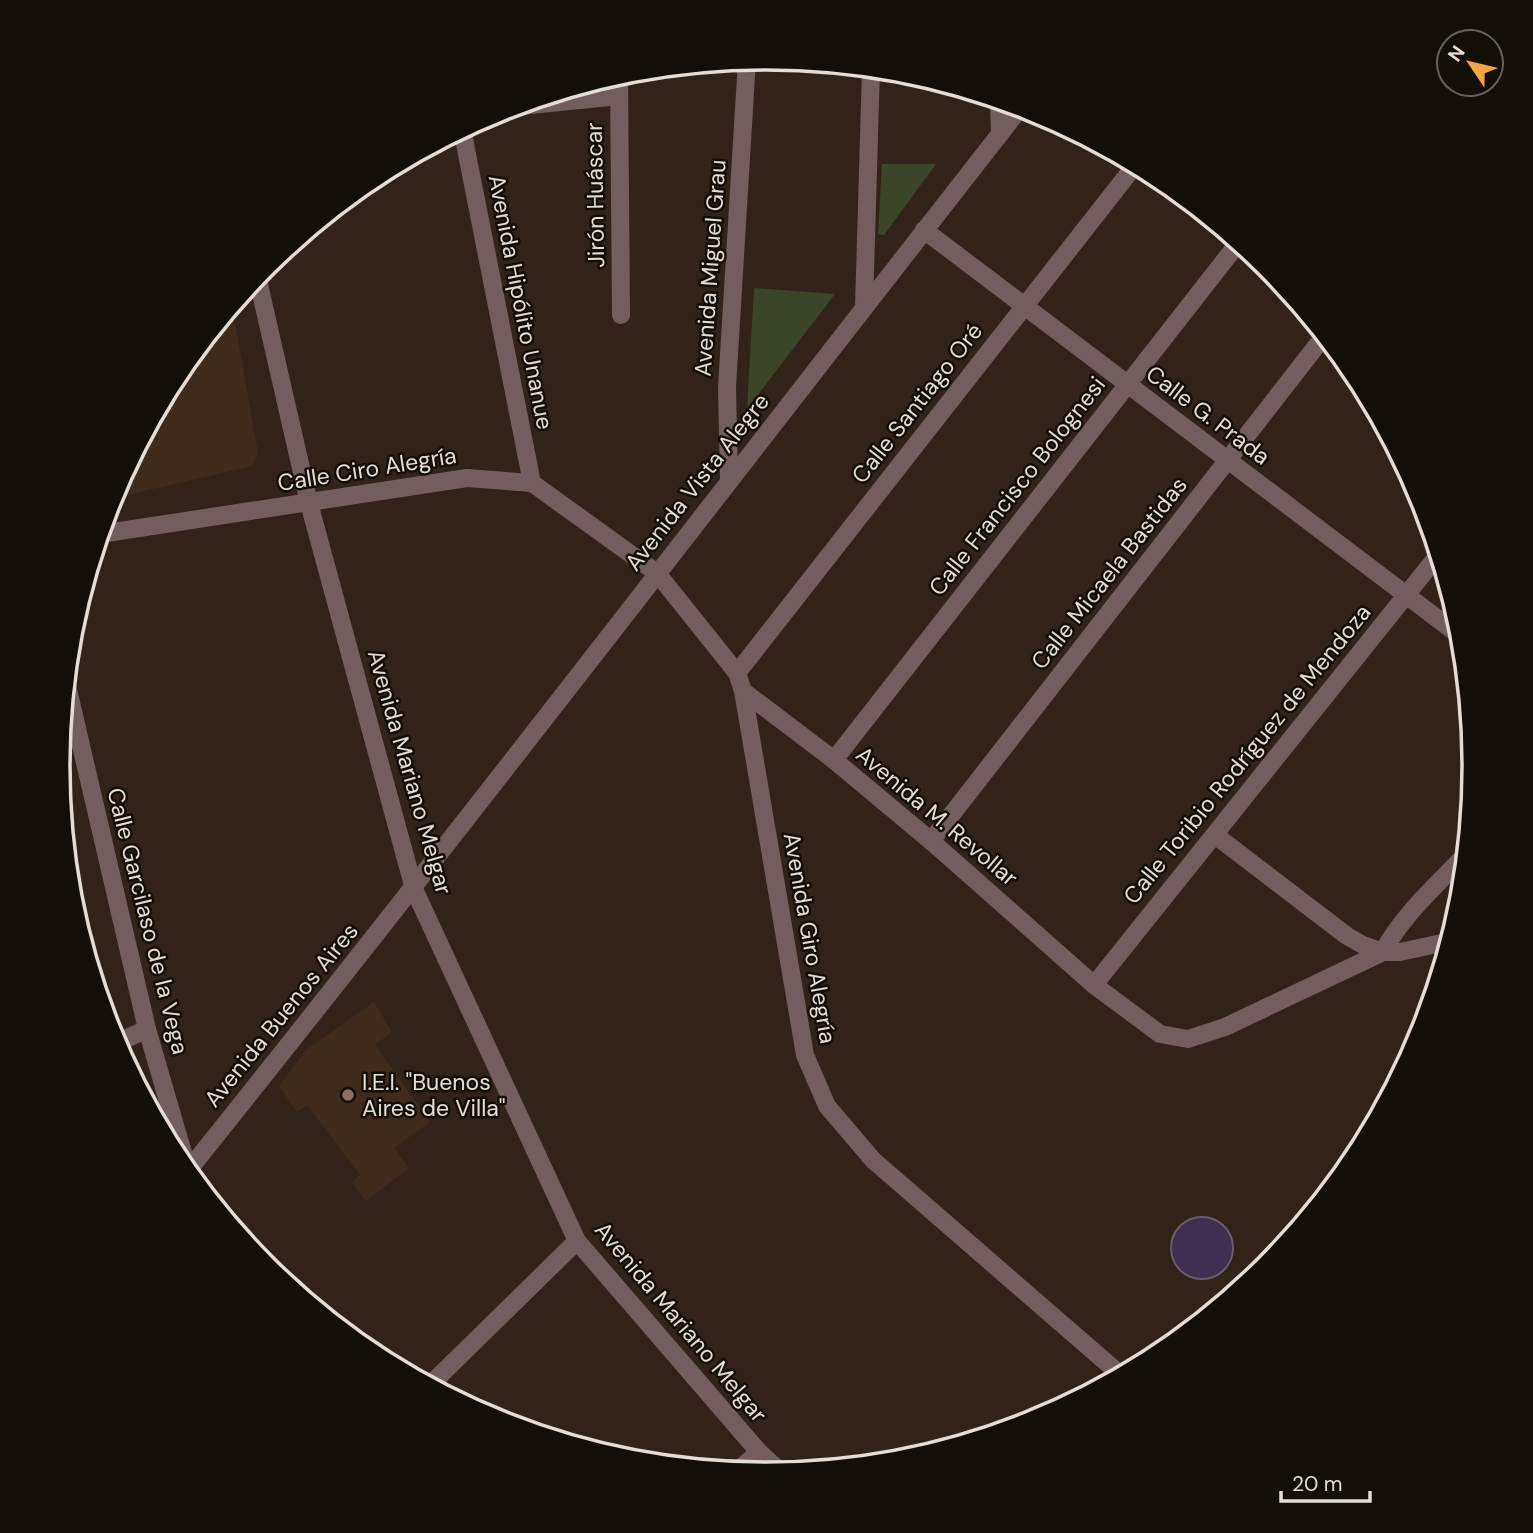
<svg xmlns="http://www.w3.org/2000/svg" width="1533" height="1533" viewBox="0 0 1533 1533" font-family="'DM Sans',sans-serif">
  <rect width="100%" height="100%" fill="#312319"/>
  <g fill="#3e2b1c">
    <polygon points="232,306 258,452 252,466 110,499 177,372"/>
    <polygon points="374,1002 392,1032 375,1045 430,1122 394,1148 409,1168 366,1201 352,1182 360,1175 307,1105 297,1112 279,1086 306,1050"/>
  </g>
  <g fill="#3b452a">
    <polygon points="882,164 936,164 884,235 878,234"/>
    <polygon points="754,288 835,294 747,409"/>
  </g>
  <circle fill="#402f50" stroke="#665e6e" stroke-width="2" cx="1202" cy="1248" r="31"/>
  <g fill="none" stroke-linecap="round" stroke-linejoin="round">
    <g stroke="#725d5f" stroke-width="18">
      <polyline points="619,74 621,315"/>
      <polyline points="999,100 1000,134"/>
      <polyline points="510,107 619,96"/>
      <polyline points="462,129 532,483"/>
      <polyline points="924,230 1463,638"/>
      <polyline points="257,276 309,503 414,889 577,1241 759,1452 783,1474"/>
      <polyline points="864,307 871,68"/>
      <polyline points="729,479 727,387 747,60"/>
      <polyline points="100,534 467,478 532,483 657,573 737,673 743,691 805,1055 827,1106 873,1160 1122,1376"/>
      <polyline points="737,673 1136,164"/>
      <polyline points="66,681 147,1029 188,1170"/>
      <polyline points="743,691 834,760 931,841 1094,985 1160,1034 1188,1039 1225,1027 1383,952 1400,952 1451,941"/>
      <polyline points="834,760 1239,242"/>
      <path d="M1215,835L1347,936L1363,945L1383,952C1402,915 1438,884 1467,853"/>
      <polyline points="931,841 1325,335"/>
      <polyline points="1094,985 1439,554"/>
      <polyline points="115,1044 147,1029"/>
      <polyline points="429,1386 577,1241"/>
      <polyline points="736,1472 759,1452"/>
    </g>
    <path stroke="#725d5f" stroke-width="18" d="M187,1172C469,820 743,462 1021,107"/>
  </g>
  <circle fill="#8d6e63" stroke="#140e09" stroke-width="2.5" cx="348" cy="1095" r="7"/>
  <g text-anchor="middle" dominant-baseline="central" stroke-width="5" stroke-linejoin="round" paint-order="stroke">
    <g font-size="23" fill="#e6dcd6" stroke="#140e09">
      <text transform="translate(595 195) rotate(-91)">Jirón Huáscar</text>
      <text transform="translate(710 268) rotate(-86)">Avenida Miguel Grau</text>
      <text transform="translate(521 302) rotate(79)">Avenida Hipólito Unanue</text>
      <text transform="translate(917 403) rotate(-52)">Calle Santiago Oré</text>
      <text transform="translate(1208 415) rotate(37)">Calle G. Prada</text>
      <text transform="translate(367 469) rotate(-9)">Calle Ciro Alegría</text>
      <text transform="translate(697 482) rotate(-52)">Avenida Vista Alegre</text>
      <text transform="translate(1017 486) rotate(-52)">Calle Francisco Bolognesi</text>
      <text transform="translate(1109 573) rotate(-52)">Calle Micaela Bastidas</text>
      <text transform="translate(1247 754) rotate(-51)">Calle Toribio Rodríguez de Mendoza</text>
      <text transform="translate(410 772) rotate(74)">Avenida Mariano Melgar</text>
      <text transform="translate(937 816) rotate(40)">Avenida M. Revollar</text>
      <text transform="translate(148 921) rotate(76)">Calle Garcilaso de la Vega</text>
      <text transform="translate(810 938) rotate(80)">Avenida Giro Alegría</text>
      <text transform="translate(281 1015) rotate(-51)">Avenida Buenos Aires</text>
      <text transform="translate(681 1322) rotate(50)">Avenida Mariano Melgar</text>
    </g>
    <g font-size="23" fill="#e6dcd6" stroke="#140e09" text-anchor="start">
      <text x="362" y="1082">I.E.I. "Buenos<tspan x="362" dy="26">Aires de Villa"</tspan></text>
    </g>
  </g>
  <path d="M0 0H1533V1533H0ZM70 766a696 696 0 1 1 1392 0a696 696 0 1 1-1392 0Z" fill="#140e09" fill-rule="evenodd"/>
  <path fill="none" stroke="#e6dcd6" stroke-width="3.5" d="M70 766a696 696 0 1 1 1392 0a696 696 0 1 1-1392 0Z"/>
  <g transform="translate(1470 63) rotate(305)"><circle r="33" fill="#140e09" stroke="#68605b" stroke-width="2"/>
  <path d="M0-5L12 26L0 18L-12 26Z" fill="#f4a444"/>
  <text y="-10" font-size="19" font-weight="bold" text-anchor="middle" fill="#e6dcd6">N</text>
  </g>
  <path d="M1281 1491v10h89v-10" fill="none" stroke="#e6dcd6" stroke-width="3.5"/>
  <text x="1292" y="1491" font-size="21" fill="#e6dcd6" stroke="#140e09" stroke-width="5" paint-order="stroke">20 m</text>
</svg>
